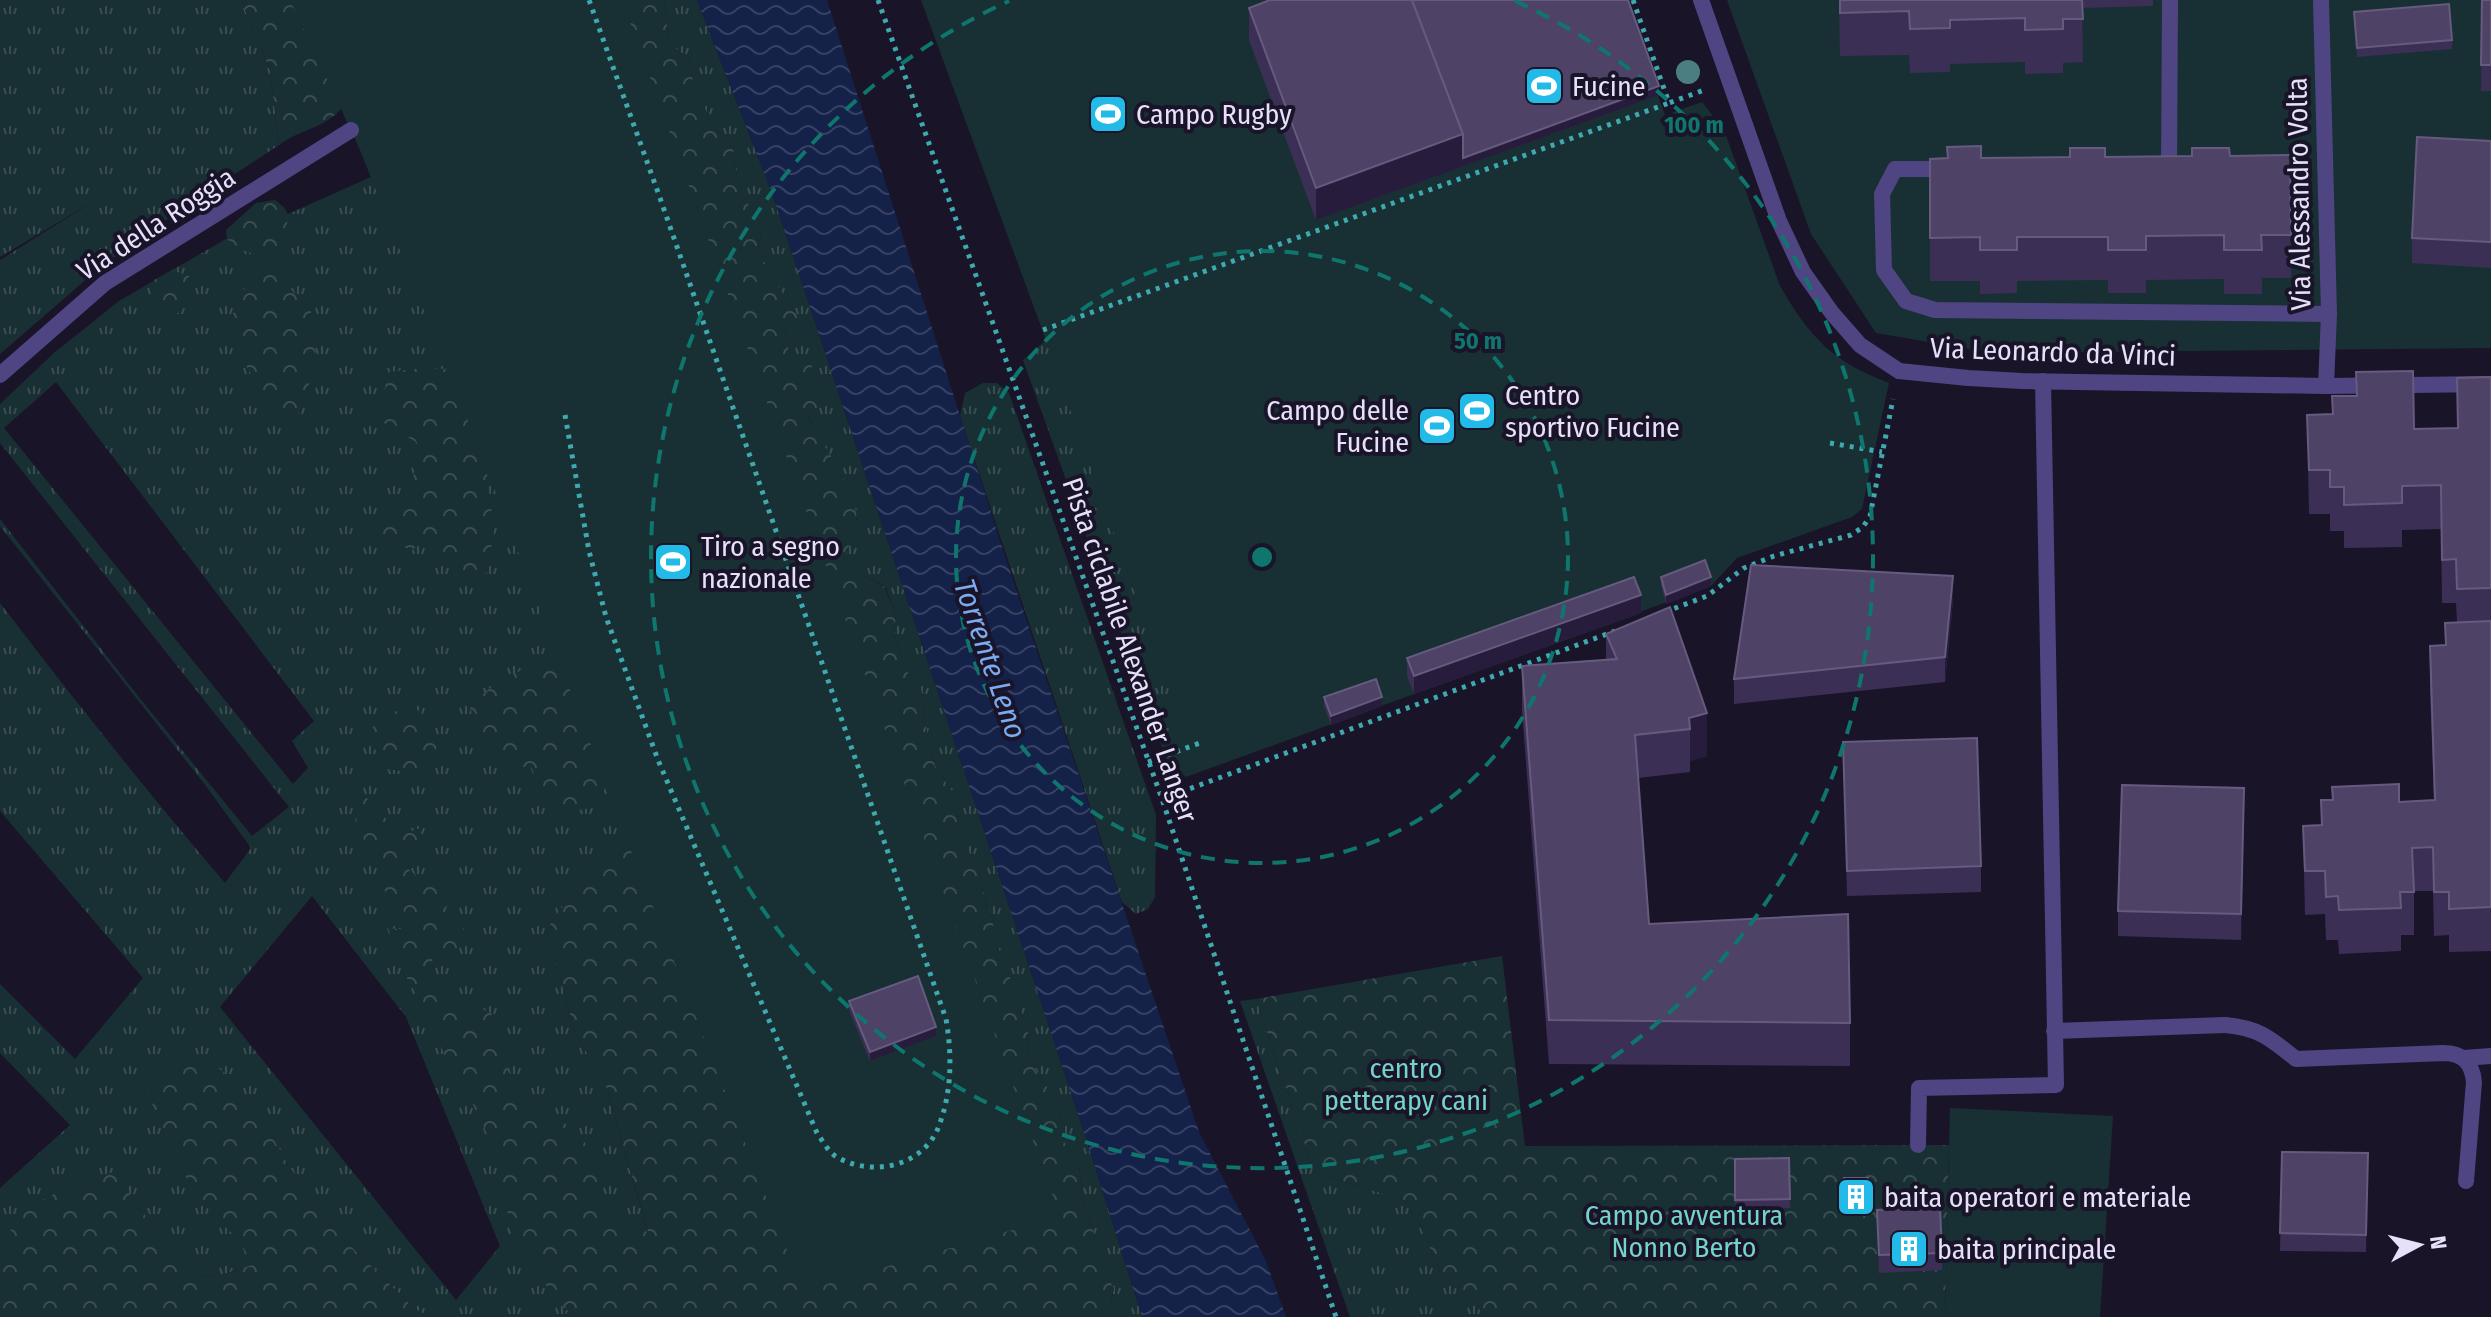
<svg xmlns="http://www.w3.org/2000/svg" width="2491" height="1317" viewBox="0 0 2491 1317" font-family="'Fira Sans Condensed',sans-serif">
  <defs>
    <pattern id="grass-tufts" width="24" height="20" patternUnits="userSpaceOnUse" patternTransform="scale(2)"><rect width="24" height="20" fill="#183033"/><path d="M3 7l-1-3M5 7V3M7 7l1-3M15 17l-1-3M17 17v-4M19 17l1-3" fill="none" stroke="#3a4e51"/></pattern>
    <pattern id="forest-crowns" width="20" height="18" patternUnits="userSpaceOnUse" patternTransform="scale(2)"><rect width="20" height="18" fill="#183033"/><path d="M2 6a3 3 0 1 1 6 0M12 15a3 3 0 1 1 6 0" fill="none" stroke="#3a4e51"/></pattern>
    <pattern id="water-waves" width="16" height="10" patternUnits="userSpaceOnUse" patternTransform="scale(2)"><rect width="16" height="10" fill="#142148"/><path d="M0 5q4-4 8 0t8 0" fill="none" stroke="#364163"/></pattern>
  </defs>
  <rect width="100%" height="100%" fill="#1a1429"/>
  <g fill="url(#grass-tufts)" fill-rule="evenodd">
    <polygon points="0,0 241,0 270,70 279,145 189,204 97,270 0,354 0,260 94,201 0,257"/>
    <path d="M664,0H697L773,196L1084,1132L1142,1317H1098L1109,1308L1114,1288L1099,1266L1094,1233L1083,1201L1079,1165L1063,1140L1065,1126L1047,1087L1029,1059L1028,1033L1005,962L995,942L993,920L985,899L978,866L957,834L958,800L935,766L927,733L921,689L906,670L894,634L896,615L885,586L864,576L844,559L857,519L807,414L784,333L799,318L770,275L758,248L763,228C741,194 735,184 733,142L713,128L692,77L689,58L669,44Z"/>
    <path d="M371,177L913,908L587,871L547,929L575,1033L605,1083L648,1233L563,1317H429L415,1309L337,1233L288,1165L258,1111L211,1212L242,1241L252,1265L218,1276L196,1275L175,1260L159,1229L131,1201L17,1220L5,1242H0V1188L70,1125L0,1053V984L75,1059L143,978L0,811V603C73,698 147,792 225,883L251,848L206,786L0,526V519L138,696L252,836L289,807L0,443V404L54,353L119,301L283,206L288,214ZM56,382L314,721L292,741L308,768L293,784L4,428ZM312,896L406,1017L500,1246L456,1300L220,1007Z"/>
    <polygon points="1046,340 1188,741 1163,750 1023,360"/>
    <polygon points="983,383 997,383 1009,393 1156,815 1155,897 1148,909 1136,914 1122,902 960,416 965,393"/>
    <polygon points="1256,999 1314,1172 1403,1200 1419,1223 1444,1280 1475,1301 1484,1317 1350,1317 1240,1001"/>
  </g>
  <g fill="url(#forest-crowns)">
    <path d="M241,0H307L348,99C332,128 303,127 279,145L270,70Z"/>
    <path d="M601,0H664L669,44L689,58L692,77L713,128L733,142C735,184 741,194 763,228L758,248L770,275L800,319L784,333L790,354L812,366L819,406L807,415C819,440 861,496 856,523C854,535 848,548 844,559L864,576L884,586L896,615L894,634L906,670L921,689L927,733L935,766L958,800L957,834L978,866L985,899L993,920L995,942L1005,962L1028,1033L1029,1059L1047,1087L1065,1126L1063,1140L1079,1165L1083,1201L1094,1233L1099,1265L1114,1288L1109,1308L1098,1317H563L569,1312L551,1297L539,1269L519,1250L508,1220L506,1193L493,1146L460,1078L445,1056L428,1015L400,966L388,928L419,931L403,910L387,897L370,846L358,833L354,811L356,801L365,795L372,806L403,834L420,828L418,855L407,868L420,879L444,880L457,894L447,906L444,917L461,919L464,930L456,950H443L420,934L432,959L437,990L444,999L455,1005L471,1004L491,1013L504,1042L507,1070L519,1085L522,1103L530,1112C563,1112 594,1142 598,1175C599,1185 592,1195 592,1206L613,1223L648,1232L605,1083L575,1033L547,929L587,871L605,853L626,838L720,915Z"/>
    <path d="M275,200C296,214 286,235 276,253C281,265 285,283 294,293C298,297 305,299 308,305C325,342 311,387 295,421L284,423L262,395L241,356L230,328L236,302L264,257L242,250L227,239L226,230L256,203Z"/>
    <polygon points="172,270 189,276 193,300 178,313 166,317 153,310 151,290 154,280"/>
    <polygon points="422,368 448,369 486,465 494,532 486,574 465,578 447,555 427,538 411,551 379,531 387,508 412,500 416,442 384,423 381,403 389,372"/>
    <path d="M559,659L572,677L606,785L602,795L592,808L562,812L540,795L532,768L501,764L484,745L470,708C498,675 518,671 559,659Z"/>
    <path d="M408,705C427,712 432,728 437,747L426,768L408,772L387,769C375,753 370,742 374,722Z"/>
    <polygon points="1502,956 1525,1146 1949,1145 1945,1317 1484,1317 1475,1301 1444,1280 1419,1223 1403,1200 1314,1172 1256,999"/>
    <path d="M203,1056L226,1074L258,1111L288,1165L337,1233L415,1309L429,1317H0V1242H5C9,1235 12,1225 17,1220C41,1195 92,1175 125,1170L131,1201L159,1229L175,1260L196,1275L218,1276L252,1265C241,1236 230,1234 211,1212C179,1175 160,1130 146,1085L176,1057Z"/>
  </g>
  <g fill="#183033">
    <polygon points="290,0 622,0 1060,1216 803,1291 626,838 479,448 360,150"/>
    <path d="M921,0H1624L1665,115L1702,102L1724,130L1780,286C1811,339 1832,361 1889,383L1862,509L1852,517L1737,558L1711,586L1186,777L1167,762L1163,750L1187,741L1039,321Z"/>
    <polygon points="1727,0 2491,0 2491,348 1993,353 1876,333 1811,234"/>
    <polygon points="1950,1108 2113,1116 2100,1317 1945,1317"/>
  </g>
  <polygon fill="url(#water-waves)" points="697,0 827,0 1005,556 1199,1132 1266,1261 1286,1317 1142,1317 1084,1132 773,196"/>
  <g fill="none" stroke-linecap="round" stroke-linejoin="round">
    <g stroke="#3fa9b0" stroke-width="5" stroke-dasharray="4 6" stroke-linecap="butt">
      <polyline points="878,0 1162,799 1336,1317"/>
      <polyline points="1633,0 1669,103 1704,90"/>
      <polyline points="1043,330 1669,103"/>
      <path d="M565,415L589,551L606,617L658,760L817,1133C823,1141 828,1152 837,1157C873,1178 926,1166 940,1123C952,1089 952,1054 946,1019L660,198L589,0"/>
      <polyline points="1830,443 1882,452"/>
      <polyline points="1665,612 1707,596 1744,568 1774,556 1851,535 1863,527 1870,516 1893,399"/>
      <polyline points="1148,762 1200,743"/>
      <polyline points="1162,799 1615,631"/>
    </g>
    <g stroke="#4f4583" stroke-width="16">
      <polyline points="2321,0 2329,314 2326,386"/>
      <polyline points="1950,169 1895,169 1882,194 1884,270 1906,301 1935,310 2329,314"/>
      <polyline points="2162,171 2169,171 2170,0"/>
      <polyline points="0,375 105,283 351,130"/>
      <path d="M2225,1025C2259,1028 2270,1038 2296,1059L2443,1053C2462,1053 2472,1062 2474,1082L2466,1181"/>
      <polyline points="2464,1058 2491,1056"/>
    </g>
    <g stroke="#4f4583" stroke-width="16">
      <polyline points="1701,0 1779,221 1803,272 1832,313 1860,345 1899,371 1968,378 2022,381 2326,386 2491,384"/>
      <polyline points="2054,1031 2225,1025"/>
      <polyline points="1918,1145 1919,1088 2056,1085 2043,381"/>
    </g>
  </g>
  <circle fill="#4b7e81" cx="1688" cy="72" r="12"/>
  <g fill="#3c2f55">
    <polygon points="1839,0 2153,0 2153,6 2082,8 2083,62 2063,63 2063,73 2025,74 2025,62 1950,64 1950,72 1910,73 1909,55 1840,56"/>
    <polygon points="2482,0 2491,0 2491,91 2481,91"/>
    <polygon points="1249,8 1659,95 1316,220 1249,40"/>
    <polygon points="2354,12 2452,40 2452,49 2357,57"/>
    <polygon points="2491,141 2491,268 2412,263 2412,238"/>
    <polygon points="1947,147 1981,158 2290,155 2291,278 2262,278 2262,294 2224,294 2224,279 2146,280 2146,293 2108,293 2108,280 2017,281 2017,293 1980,294 1980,281 1930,281 1930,159 1947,158"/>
    <polygon points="2356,372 2414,429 2458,428 2491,377 2491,951 2449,952 2449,935 2434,936 2433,891 2414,891 2414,935 2401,935 2401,951 2339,954 2338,940 2326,940 2325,914 2305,915 2303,826 2321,825 2321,800 2332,800 2332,787 2399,802 2434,800 2430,689 2430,646 2445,645 2445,623 2457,622 2456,603 2442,603 2441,529 2402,530 2402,547 2344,548 2344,531 2330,531 2330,514 2309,514 2307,415 2332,414 2332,396 2356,396"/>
    <polygon points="1661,577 1711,586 1666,604 1661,586"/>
    <polygon points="1953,601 1945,682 1734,704 1734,679"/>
    <polygon points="1670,607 1707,756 1690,761 1690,772 1638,778 1649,924 1850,1023 1850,1066 1549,1064 1522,710 1522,666 1606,660 1606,634"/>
    <polygon points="1641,613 1414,694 1407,676 1407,658"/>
    <polygon points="1324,697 1382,706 1331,725 1324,706"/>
    <polygon points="1843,742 1981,866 1981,892 1847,896"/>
    <polygon points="2244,814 2241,940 2118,936 2118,911"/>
    <polygon points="849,1001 936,1036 870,1061 849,1010"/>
    <polygon points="2282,1152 2368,1153 2366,1252 2280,1251"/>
    <polygon points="1789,1158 1790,1208 1735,1209 1735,1159"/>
    <rect x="1844" y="1178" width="24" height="29"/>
    <polygon points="1877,1210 1942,1253 1942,1270 1879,1273"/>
  </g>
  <g fill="#271c3c">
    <polygon points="1659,86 1659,95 1316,220 1316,188 1463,134"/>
    <polygon points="1953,576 1953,601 1945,682 1945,657"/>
    <polygon points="1711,577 1711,586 1666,604 1666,595"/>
    <polygon points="1641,595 1641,613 1414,694 1414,676"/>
    <polygon points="1382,697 1382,706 1331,725 1331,716"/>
    <polygon points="1707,713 1707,756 1690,761 1690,729 1689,718"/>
    <polygon points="2244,788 2244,814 2241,940 2241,914"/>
    <polygon points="936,1027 936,1036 870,1061 870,1052"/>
  </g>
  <g fill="#4e4266" stroke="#665b7e" stroke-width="2">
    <polygon points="1270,0 1412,0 1463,134 1316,188 1249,8"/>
    <polygon points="1412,0 1628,0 1659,86 1463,158 1463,134"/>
    <polygon points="1840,0 2082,0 2083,19 2063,19 2063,29 2025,30 2025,18 1950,20 1950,28 1910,29 1909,11 1840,13"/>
    <polygon points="2482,0 2491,0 2491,65 2481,65"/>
    <polygon points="2449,4 2452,40 2357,48 2354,12"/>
    <polygon points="2417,137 2491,141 2491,242 2412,238"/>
    <polygon points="1981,146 1981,158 2070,157 2070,148 2105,148 2105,157 2192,156 2192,148 2229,148 2230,156 2290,155 2291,235 2261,235 2262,250 2224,250 2224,235 2146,236 2146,250 2108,250 2108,237 2017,237 2017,250 1980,250 1980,237 1930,238 1930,159 1948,158 1947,147"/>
    <polygon points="2413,371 2414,429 2458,428 2457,378 2491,377 2491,588 2457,589 2456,559 2442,560 2441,485 2402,486 2402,503 2344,505 2344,487 2330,487 2330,470 2309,470 2307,415 2333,414 2332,396 2357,396 2356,372"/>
    <polygon points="1705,560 1711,577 1666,595 1661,577"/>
    <polygon points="1751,565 1953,576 1945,657 1734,679"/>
    <polygon points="1634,577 1641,595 1414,676 1407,658"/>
    <polygon points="1670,607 1707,713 1689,718 1690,729 1635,735 1649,924 1848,914 1850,1023 1549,1020 1522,666 1617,659 1606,634"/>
    <polygon points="2491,621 2491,907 2449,909 2449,892 2434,892 2433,847 2412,848 2414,892 2400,892 2401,908 2339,910 2338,896 2326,897 2325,871 2305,871 2303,826 2322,825 2321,800 2333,800 2332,787 2399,784 2399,802 2435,800 2430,646 2446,645 2445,623"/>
    <polygon points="1376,679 1382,697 1331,716 1324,697"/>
    <polygon points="1977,738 1981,866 1847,871 1843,742"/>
    <polygon points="2122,785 2244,788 2241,914 2118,911"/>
    <polygon points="918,976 936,1027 870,1052 849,1001"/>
    <polygon points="2282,1152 2368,1153 2366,1235 2280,1233"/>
    <polygon points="1789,1158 1790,1199 1735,1200 1735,1159"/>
    <rect x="1844" y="1178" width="24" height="20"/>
    <polygon points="1904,1197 1936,1198 1936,1207 1903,1209"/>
    <polygon points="1940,1207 1942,1253 1879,1255 1877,1210"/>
  </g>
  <g fill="none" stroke="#0f766e" stroke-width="4" stroke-dasharray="14 10">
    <circle cx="1262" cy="557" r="306"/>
    <path d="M1515 1A611 611 0 1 1 1009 1"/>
  </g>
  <defs>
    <symbol id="stadium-square" viewBox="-11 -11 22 22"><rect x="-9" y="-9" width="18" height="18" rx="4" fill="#22bae6" stroke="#1a1429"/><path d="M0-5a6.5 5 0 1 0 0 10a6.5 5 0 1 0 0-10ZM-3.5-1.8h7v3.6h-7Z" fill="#fff"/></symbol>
    <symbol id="building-square" viewBox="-11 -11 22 22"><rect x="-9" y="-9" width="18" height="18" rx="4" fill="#22bae6" stroke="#1a1429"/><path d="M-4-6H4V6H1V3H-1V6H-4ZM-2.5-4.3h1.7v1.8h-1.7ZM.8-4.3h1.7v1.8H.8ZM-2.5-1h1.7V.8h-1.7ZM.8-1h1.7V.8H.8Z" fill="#fff"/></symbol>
  </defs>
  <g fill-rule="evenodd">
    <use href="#stadium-square" x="1522" y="64" width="44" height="44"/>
    <use href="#stadium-square" x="1086" y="92" width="44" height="44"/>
    <use href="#stadium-square" x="1455" y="389" width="44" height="44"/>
    <use href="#stadium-square" x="1415" y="404" width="44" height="44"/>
    <use href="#stadium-square" x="651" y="540" width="44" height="44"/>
    <use href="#building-square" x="1834" y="1175" width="44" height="44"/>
    <use href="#building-square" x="1887" y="1227" width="44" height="44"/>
  </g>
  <g text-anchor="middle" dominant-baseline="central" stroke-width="8" stroke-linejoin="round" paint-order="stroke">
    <g font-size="28" fill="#e7e0fb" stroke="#1a1429" text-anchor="start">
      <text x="1572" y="86">Fucine</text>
      <text x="1136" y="114">Campo Rugby</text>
      <text x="1505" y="395">Centro<tspan x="1505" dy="32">sportivo Fucine</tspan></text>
      <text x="1409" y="410" text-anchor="end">Campo delle<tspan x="1409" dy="32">Fucine</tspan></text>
      <text x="701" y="546">Tiro a segno<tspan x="701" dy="32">nazionale</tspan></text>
      <text x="1884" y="1197">baita operatori e materiale</text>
      <text x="1937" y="1249">baita principale</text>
    </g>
    <g font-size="28" fill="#e7e0fb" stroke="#1a1429">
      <text transform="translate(2299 194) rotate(-91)">Via Alessandro Volta</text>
      <text transform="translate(156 224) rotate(-33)">Via della Roggia</text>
      <text transform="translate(2053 352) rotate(2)">Via Leonardo da Vinci</text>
      <text transform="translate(1130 650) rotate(71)">Pista ciclabile Alexander Langer</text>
    </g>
    <g font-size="28" fill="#73d5c9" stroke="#1a1429">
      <text x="1406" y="1068">centro<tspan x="1406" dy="32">petterapy cani</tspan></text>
      <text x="1684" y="1215">Campo avventura<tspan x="1684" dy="32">Nonno Berto</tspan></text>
    </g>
    <g font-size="30" font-style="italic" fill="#7aaaf0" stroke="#1a1429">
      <text transform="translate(990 659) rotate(71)">Torrente Leno</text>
    </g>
  </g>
  <circle cx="1262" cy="557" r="12" fill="#0f766e" stroke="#1a1429" stroke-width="4"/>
  <g font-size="24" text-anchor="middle" font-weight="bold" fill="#0f766e" stroke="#1a1429" stroke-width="8" stroke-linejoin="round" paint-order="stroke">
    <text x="1694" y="133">100 m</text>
    <text x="1478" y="349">50 m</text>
  </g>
  <g transform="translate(2419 1245) rotate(83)" stroke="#1a1429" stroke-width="6" paint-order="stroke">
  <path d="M0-6L14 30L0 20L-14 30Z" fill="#e7e0fb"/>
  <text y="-12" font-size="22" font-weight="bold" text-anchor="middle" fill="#e7e0fb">N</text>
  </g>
</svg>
